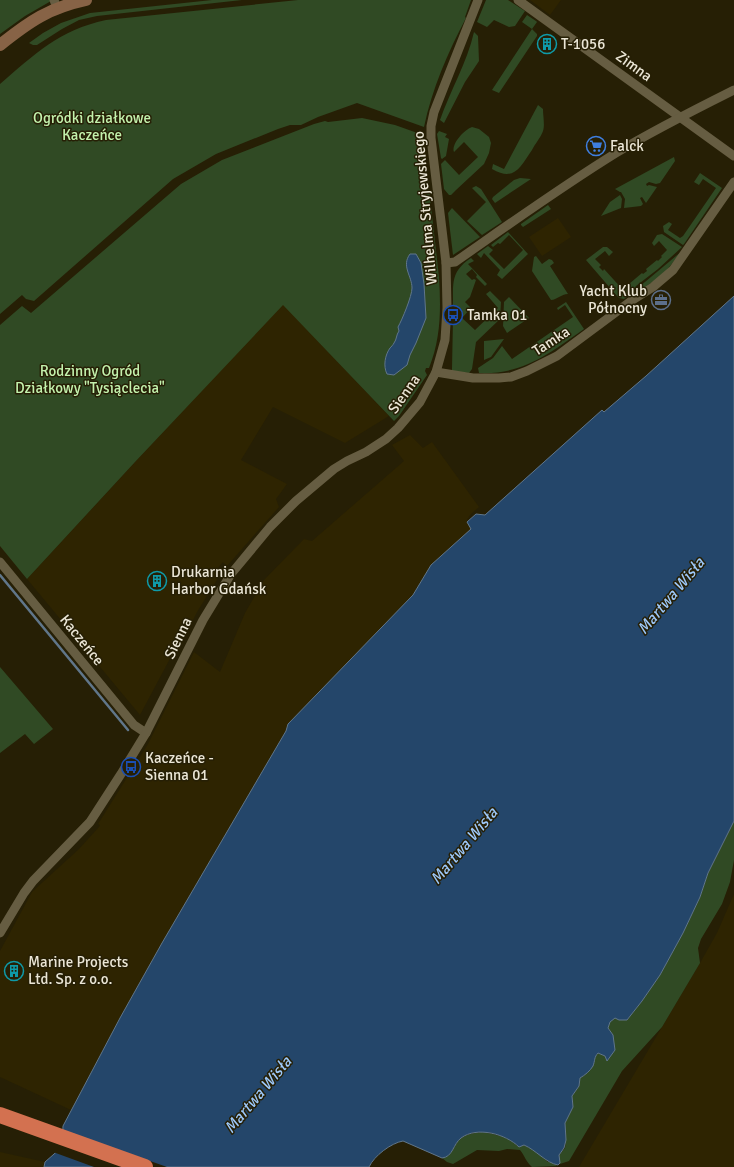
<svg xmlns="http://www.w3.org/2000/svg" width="734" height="1167" viewBox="0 0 734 1167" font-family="Signika,sans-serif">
  <rect width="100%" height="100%" fill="#261f05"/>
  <g fill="#2e2401">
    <polygon points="530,0 561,0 550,15"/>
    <polygon points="558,218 571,237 542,256 529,237"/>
    <polygon points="283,304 389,416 345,443 273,407 241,460 287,484 276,499 279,507 227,566 223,562 215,571 217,580 197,612 176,654 173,653 140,715 27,579 135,462"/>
    <polygon points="410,435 423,448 432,442 479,507 470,515 467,520 471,529 431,565 413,595 288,724 286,731 120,1018 71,1110 0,1077 0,951 32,892 79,849 99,827 100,825 98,824 148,744 194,652 220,672 245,613 264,580 304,539 312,541 404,461 392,445"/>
    <polygon points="734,894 734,1167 579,1167 700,963 717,933"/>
    <polygon points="0,1152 45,1162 44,1167 0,1167"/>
  </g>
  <g fill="#304a24">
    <polygon points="0,0 51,0 51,1 25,16 0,34"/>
    <polygon points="212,0 242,0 97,16 79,20 62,29 37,45 33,45 29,43 43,33 61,23 90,13"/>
    <path d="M298,0H471L465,17L466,18C448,52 432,89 424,127L357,103L318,117L301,125H290L278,129L216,154L173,179L34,301L26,299L22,295L0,314V84C35,54 59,30 106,20Z"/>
    <polygon points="486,0 508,0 525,11 515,26 509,27 494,20 487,27 477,22"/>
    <polygon points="527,15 536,21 537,22 532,29 537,34 537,36 499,93 492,90 532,29 522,22"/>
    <path d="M474,32L478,36L479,61L465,82L444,123L440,120C450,91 467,63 474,32Z"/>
    <path d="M538,105L543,109C543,116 545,125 543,131C541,137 535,144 532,150C520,167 515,182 492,169L493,164L504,169Z"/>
    <path d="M362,118L395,125L423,135L439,277C441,309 441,338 429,368H426L425,371L427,375L399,416L394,421L283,305L135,462L27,579L0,546V325L22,306L31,313L181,184L222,160L314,124L325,121L328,122Z"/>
    <path d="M472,127L479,129L489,137L491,143L489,153L484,164L456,190L451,195H449L444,189L441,164L445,160L459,175L478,157L464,142L454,152C451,144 464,130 472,127Z"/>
    <polygon points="439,131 447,134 445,137 449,139 446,156 442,159 441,158 437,134"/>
    <polygon points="674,157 675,161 660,183 656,184 649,182 646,184 647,186 649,185 657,187 646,203 642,197 640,198 643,204 641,206 624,208 625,199 621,192 620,192 615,189"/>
    <polygon points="700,173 722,188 684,244 683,245 664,232 663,226 669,222 672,224 668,230 680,238 683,236 716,188 703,179 699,185 694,182"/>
    <polygon points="520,178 531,179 495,203 492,199 493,197 514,180"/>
    <polygon points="476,186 481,189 502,222 482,235 467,221 486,202 472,188"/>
    <polygon points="620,195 622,199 621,208 601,216 610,202"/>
    <polygon points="548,205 551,209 523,227 521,225 521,224"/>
    <polygon points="452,208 480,237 453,255 448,213"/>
    <polygon points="508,232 528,254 502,279 497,275 500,270 484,253 481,258 477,254 488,246 493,250 489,254 504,269 523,250 509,235 500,244 498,243 493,247 491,245"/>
    <polygon points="662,234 682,247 658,269 636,286 635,291 624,299 619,298 617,296 586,260 603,247 607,247 613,252 609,256 605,251 595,259 601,265 599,267 603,271 604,269 624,291 630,286 629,284 642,273 643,274 647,271 646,269 657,260 658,261 662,257 661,256 667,250 659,241 654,246 652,243 657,235"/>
    <polygon points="682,251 663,275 639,291 639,287"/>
    <path d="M536,256L542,264L549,259L552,260L554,263L550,266L568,294C561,294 557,300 551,300L532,271L534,257Z"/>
    <path d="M471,258L474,261L468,264L487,284L485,286L476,277L477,275L472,269L466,274L472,280L474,279L476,280L470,297L465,302L471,308L462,318L475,330L498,308L486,294L490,291L501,302L500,319L476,342L472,369L469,373L452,371V368L453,319H455V312L453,311C454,287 448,273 471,258Z"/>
    <polygon points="509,297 529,318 507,333 503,326 504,302"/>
    <path d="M566,302L584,329C550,353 523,375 479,373L478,368L493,358L502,346L512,359L573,317L565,305L558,310L557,308Z"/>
    <polygon points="504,339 491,357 484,360 484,341"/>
    <polygon points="0,667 53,729 34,744 25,734 0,753"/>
    <path d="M734,821V860L730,882L722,904L701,939L698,948L700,963L662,1027L622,1071L569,1161L560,1164L559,1155L565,1148L566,1140L565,1123L573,1107L572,1096L579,1086L580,1078C596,1068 589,1063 598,1053L605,1056L607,1060L615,1047C611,1038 615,1037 608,1028L610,1021L615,1018L627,1020L642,1001L660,975L683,933L700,897L708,873Z"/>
    <path d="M482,1132C497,1135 507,1136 519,1147L523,1145L531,1148L548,1162H552L557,1166L532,1167C526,1162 525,1156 520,1150L507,1149L499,1151L477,1150L453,1164L447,1162L442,1158C453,1157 453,1144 461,1138C467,1134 475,1133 482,1132Z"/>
  </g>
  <g fill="#24466a" stroke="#60768a">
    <path d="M410,254H416L421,263L424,284L426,318L416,343L410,355L407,365L394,375L387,374C383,366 385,355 390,348C391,347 393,345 394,343C397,339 396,335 399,331L398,327C402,320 412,296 412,288C412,276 401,266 410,254Z"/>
    <path d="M734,296V821L708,873L700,897L683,933L660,975L642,1001L627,1020H619L615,1018L610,1022L608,1028L613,1035L615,1050L607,1061L605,1056L598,1053C594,1057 595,1061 593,1066C590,1071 585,1075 580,1078L579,1086L572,1096L573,1107L565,1123L566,1140L564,1148L559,1155L560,1163L558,1165C546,1163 536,1150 524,1145L519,1147C506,1134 477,1126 461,1138C453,1144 453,1157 442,1158L403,1141C391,1143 374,1156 369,1167H44L45,1162L62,1147L63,1126L120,1018L162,943L286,731L288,724L413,595L431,565L471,529L467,522L476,514L485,515L602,410L604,412L646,376Z"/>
  </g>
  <polygon fill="#261f05" points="60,1129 167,1167 94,1167 53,1152 60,1146"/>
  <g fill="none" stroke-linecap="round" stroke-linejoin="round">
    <polyline stroke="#60768a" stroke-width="2.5" points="0,575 128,730"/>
    <g stroke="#665d42" stroke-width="9">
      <polyline points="54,0 57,8"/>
      <polyline points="518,0 734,156"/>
      <path d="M446,263L455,262C508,225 561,187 616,153C654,130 694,110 734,90"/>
      <polyline points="436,372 473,378 499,378 511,377 527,371 557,356 631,301 653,287 673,270 734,182"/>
      <polyline points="0,562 134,725 146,733"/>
      <polyline points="0,933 24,893 33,881 90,822 121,774 146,733 203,620 231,574 270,527 296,501 334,469 347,461 366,452 386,439 398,428 420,402 436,372 445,340 447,308 446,263 431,138 431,126 434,112 478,0"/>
    </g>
    <path stroke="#876346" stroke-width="12" d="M0,45C30,21 49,8 86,0"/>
    <polyline stroke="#d37150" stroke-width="16" points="0,1115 145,1167"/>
  </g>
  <defs>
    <symbol id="building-ring" viewBox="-11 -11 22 22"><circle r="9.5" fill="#261f05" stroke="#0f9aa8" stroke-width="1.5"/><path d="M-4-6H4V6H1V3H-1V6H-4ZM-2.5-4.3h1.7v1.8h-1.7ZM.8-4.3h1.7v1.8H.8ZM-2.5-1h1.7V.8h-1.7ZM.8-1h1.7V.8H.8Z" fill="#0f9aa8"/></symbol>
    <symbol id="supermarket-ring" viewBox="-11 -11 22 22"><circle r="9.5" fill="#261f05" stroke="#3f7fe0" stroke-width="1.5"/><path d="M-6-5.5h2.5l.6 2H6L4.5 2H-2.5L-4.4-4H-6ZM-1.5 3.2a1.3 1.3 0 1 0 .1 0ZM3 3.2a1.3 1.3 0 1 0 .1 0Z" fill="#3f7fe0"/></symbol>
    <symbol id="office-ring" viewBox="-11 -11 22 22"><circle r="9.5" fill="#261f05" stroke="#5c6f8a" stroke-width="1.5"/><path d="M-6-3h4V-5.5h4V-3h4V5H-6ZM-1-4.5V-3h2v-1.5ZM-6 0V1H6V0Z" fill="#5c6f8a"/></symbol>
    <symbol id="bus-ring" viewBox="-11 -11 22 22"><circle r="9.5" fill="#261f05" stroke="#1a4fb4" stroke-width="1.5"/><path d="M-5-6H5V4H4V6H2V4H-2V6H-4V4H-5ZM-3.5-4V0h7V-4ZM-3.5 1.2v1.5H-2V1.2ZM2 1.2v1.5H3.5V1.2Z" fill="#1a4fb4"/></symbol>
  </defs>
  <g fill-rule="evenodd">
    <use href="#building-ring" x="536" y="33" width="22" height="22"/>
    <use href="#supermarket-ring" x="585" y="135" width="22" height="22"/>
    <use href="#office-ring" x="650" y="289" width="22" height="22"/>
    <use href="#bus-ring" x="442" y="304" width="22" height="22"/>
    <use href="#building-ring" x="146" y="570" width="22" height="22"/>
    <use href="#bus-ring" x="120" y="756" width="22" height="22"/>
    <use href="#building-ring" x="3" y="960" width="22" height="22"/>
  </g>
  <g text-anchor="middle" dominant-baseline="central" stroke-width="3" stroke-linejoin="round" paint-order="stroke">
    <g font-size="15" fill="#ebe6d6" stroke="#261f05" text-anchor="start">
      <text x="561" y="44">T-1056</text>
      <text x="610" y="146">Falck</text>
      <text x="647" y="291" text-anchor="end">Yacht Klub<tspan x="647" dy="17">Północny</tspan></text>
      <text x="467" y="315">Tamka 01</text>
      <text x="171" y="572">Drukarnia<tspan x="171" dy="17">Harbor Gdańsk</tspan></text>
      <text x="145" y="758">Kaczeńce -<tspan x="145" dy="17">Sienna 01</tspan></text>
      <text x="28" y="962">Marine Projects<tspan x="28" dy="17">Ltd. Sp. z o.o.</tspan></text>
    </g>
    <g font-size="15" fill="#ebe6d6" stroke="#261f05">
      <text transform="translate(634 66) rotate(36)">Zimna</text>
      <text transform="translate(425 208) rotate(-95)">Wilhelma Stryjewskiego</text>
      <text transform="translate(551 341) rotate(-33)">Tamka</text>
      <text transform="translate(404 394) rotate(-55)">Sienna</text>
      <text transform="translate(178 638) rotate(-64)">Sienna</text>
      <text transform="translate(82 640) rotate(51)">Kaczeńce</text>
    </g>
    <g font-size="15" fill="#c3f2ad" stroke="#261f05">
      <text x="92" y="118">Ogródki działkowe<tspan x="92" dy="17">Kaczeńce</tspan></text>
      <text x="90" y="371">Rodzinny Ogród<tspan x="90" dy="17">Działkowy "Tysiąclecia"</tspan></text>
    </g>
    <g font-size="16" font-style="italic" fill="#9dc8f9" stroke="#261f05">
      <text transform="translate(671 596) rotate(-50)">Martwa Wisła</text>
      <text transform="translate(464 846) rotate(-50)">Martwa Wisła</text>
      <text transform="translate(258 1095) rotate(-50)">Martwa Wisła</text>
    </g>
  </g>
</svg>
